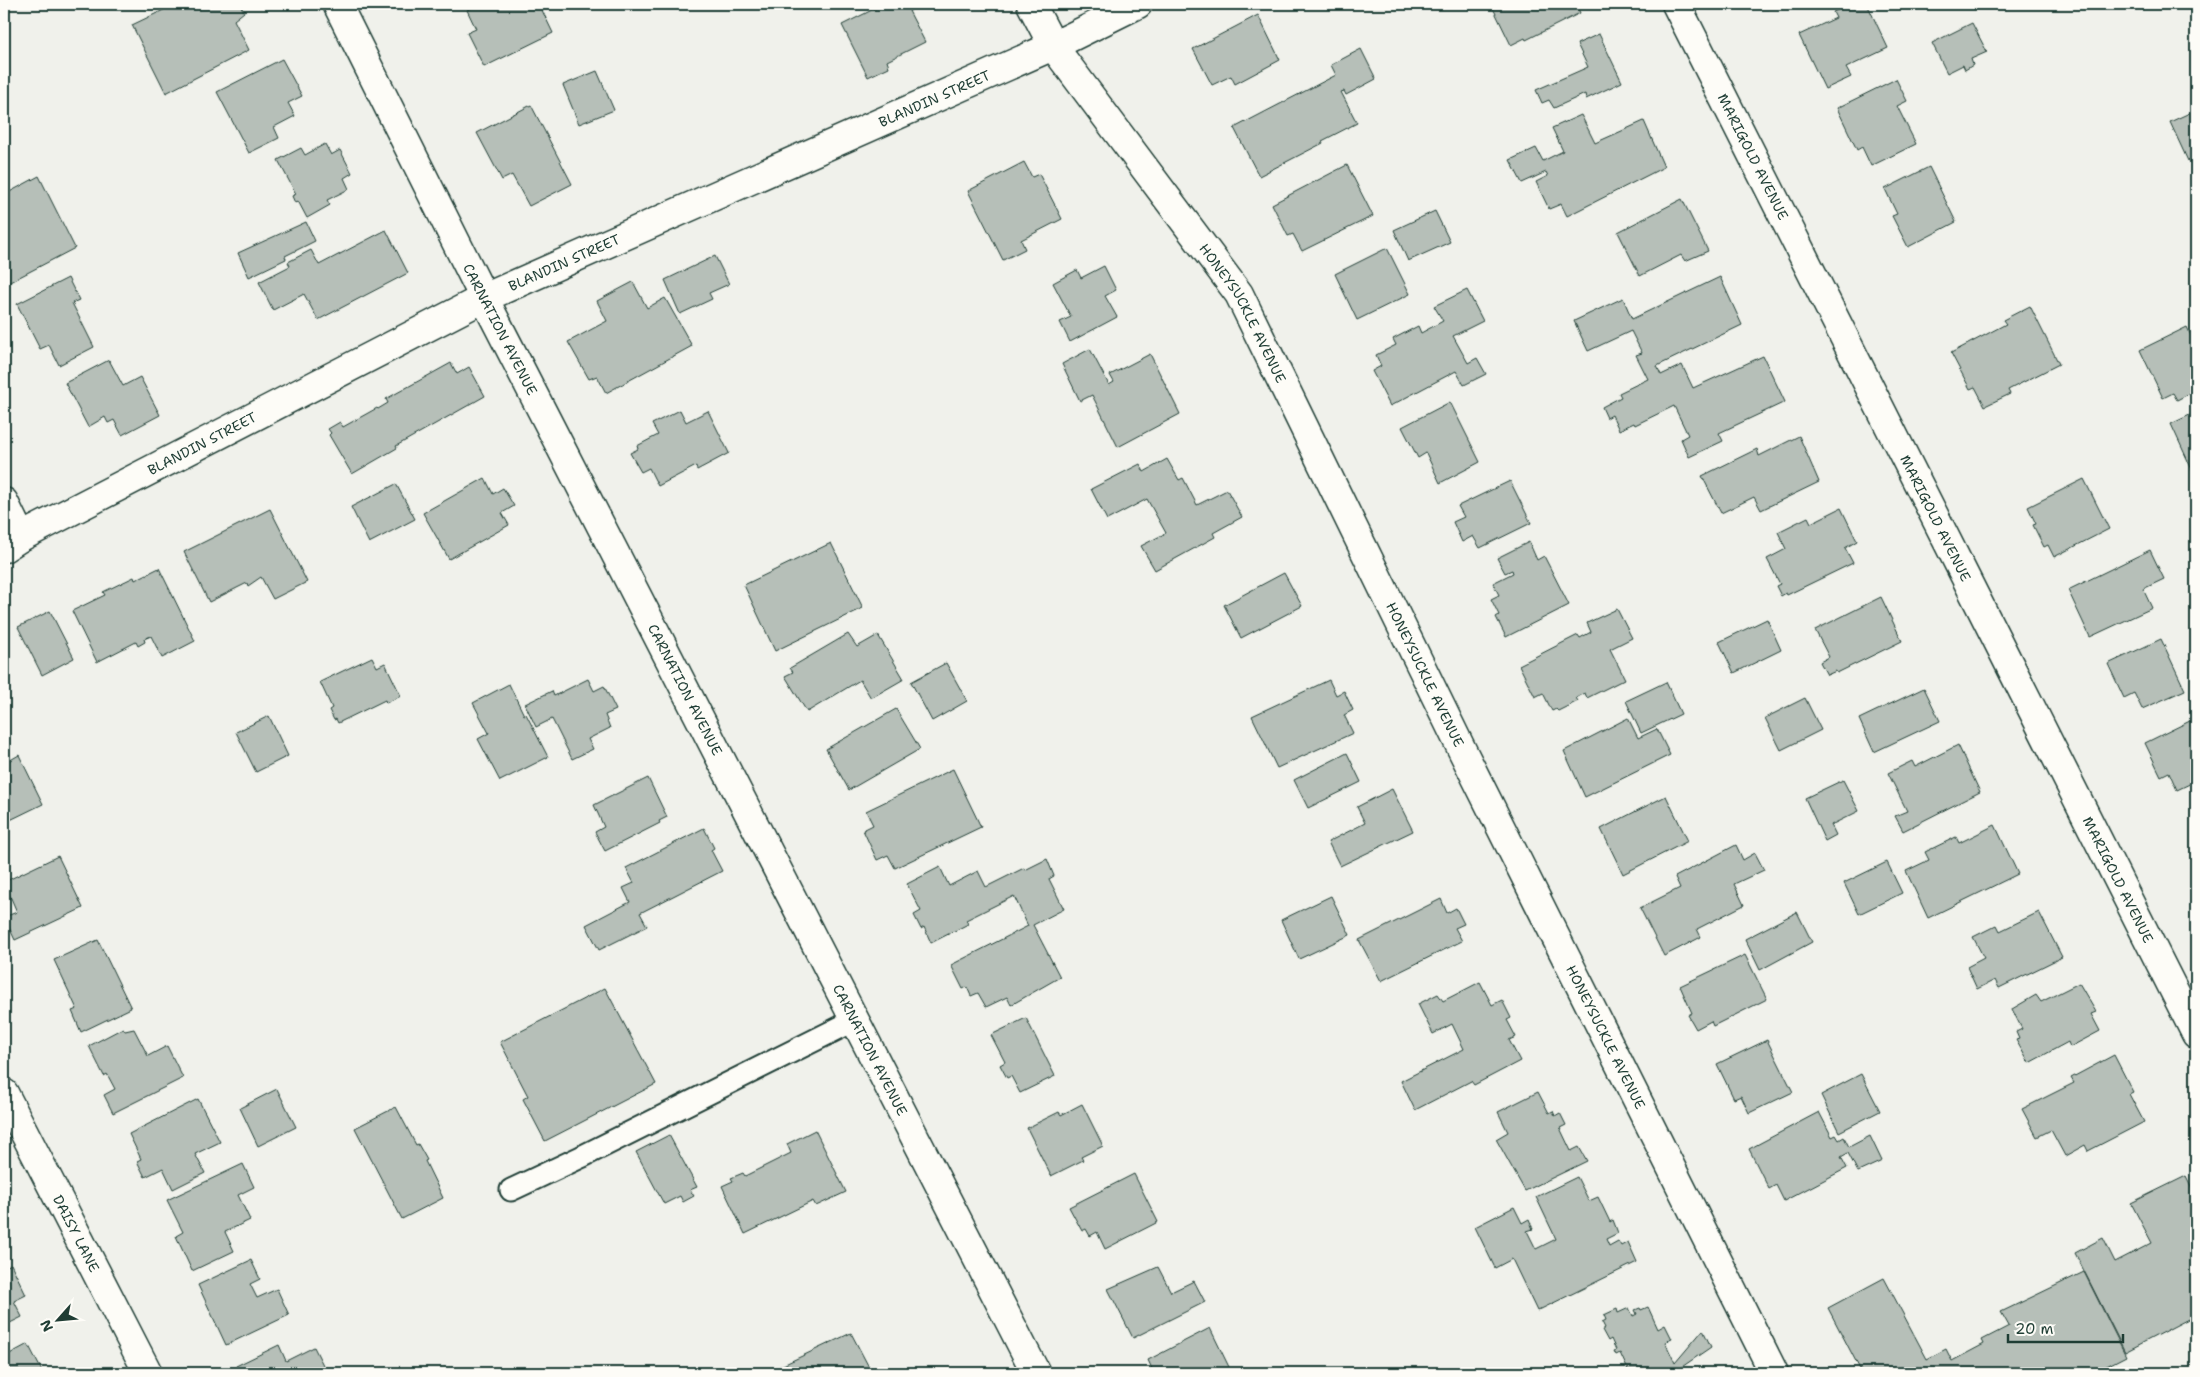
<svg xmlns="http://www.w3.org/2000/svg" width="2200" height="1377" viewBox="0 0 2200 1377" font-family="'Shantell Sans',sans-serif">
  <rect width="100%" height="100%" fill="#f0f1eb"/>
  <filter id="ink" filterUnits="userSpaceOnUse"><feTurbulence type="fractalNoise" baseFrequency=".02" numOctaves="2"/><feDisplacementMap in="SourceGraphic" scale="10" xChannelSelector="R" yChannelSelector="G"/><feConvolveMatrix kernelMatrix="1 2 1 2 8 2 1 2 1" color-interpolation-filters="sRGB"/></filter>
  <g filter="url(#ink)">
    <g fill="#b6bfb8" stroke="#1f3d34">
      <polygon points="176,4 240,4 244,12 234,20 249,50 166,93 132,25"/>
      <polygon points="480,4 539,4 553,33 484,67 467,33 476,29 467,10"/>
      <polygon points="874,4 922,4 909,11 925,42 887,61 889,67 868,77 842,25 876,8"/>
      <polygon points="1501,4 1576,4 1580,13 1526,40 1525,38 1511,45 1493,8"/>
      <polygon points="1851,4 1867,4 1888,48 1846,68 1851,77 1825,89 1799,35 1836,18 1833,12"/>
      <polygon points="1258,15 1280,60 1235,84 1231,76 1212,85 1193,49"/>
      <polygon points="1972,23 1987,52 1971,59 1973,65 1965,70 1963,65 1947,73 1932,43"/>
      <polygon points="1599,34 1622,82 1586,99 1585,94 1554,108 1549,100 1542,103 1536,90 1588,67 1577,44"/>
      <polygon points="1361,49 1376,79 1346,95 1344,91 1341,92 1357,123 1322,141 1323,143 1259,176 1234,128 1336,75 1331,65"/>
      <polygon points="282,59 302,96 288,103 295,116 274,127 279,138 249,153 217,92"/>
      <polygon points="597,71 614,110 579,124 563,85"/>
      <polygon points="1896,79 1907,101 1897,106 1916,144 1871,166 1862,147 1857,150 1837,108"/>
      <polygon points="531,105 572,184 529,206 512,175 502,180 477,133"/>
      <polygon points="2196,110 2196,157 2188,161 2170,122"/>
      <polygon points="1581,115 1595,143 1644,121 1664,167 1567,216 1561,204 1549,209 1536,182 1548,176 1546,172 1522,183 1510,160 1536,148 1543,161 1563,151 1552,128"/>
      <polygon points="325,144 331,155 340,150 352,173 344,178 349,189 327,200 330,205 307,218 298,201 295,203 292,196 296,194 278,160 301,148 305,155"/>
      <polygon points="1024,162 1032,177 1039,174 1062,219 1021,240 1025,249 1003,260 968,191"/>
      <polygon points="1347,165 1373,216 1302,251 1293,234 1288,236 1272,204"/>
      <polygon points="1929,167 1956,222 1908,247 1892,216 1897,214 1885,189"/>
      <polygon points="39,176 75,248 6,284 4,280 4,195"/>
      <polygon points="1682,199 1708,251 1685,261 1681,255 1640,276 1618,232"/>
      <polygon points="1435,211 1450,242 1408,261 1394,230"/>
      <polygon points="306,222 315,241 285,256 286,259 249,277 238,253"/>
      <polygon points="386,230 408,273 318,320 304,294 273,310 259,282 290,266 288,262 311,250 319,265"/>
      <polygon points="1387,248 1410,294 1357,320 1335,274"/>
      <polygon points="715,256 729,284 709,293 712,299 680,314 665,280"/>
      <polygon points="1104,266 1116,290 1105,296 1117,317 1070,342 1060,322 1071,317 1053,283 1077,270 1081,278"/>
      <polygon points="1720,277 1742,325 1657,366 1661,375 1682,365 1693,388 1763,356 1785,402 1719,433 1723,441 1689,457 1681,439 1688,435 1674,406 1635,425 1634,423 1619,430 1612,415 1607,418 1602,407 1621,397 1619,393 1648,379 1636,355 1642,353 1631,331 1588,351 1574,321 1623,298 1632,319"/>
      <polygon points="68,278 79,300 72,303 94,347 59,365 49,345 40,349 17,304"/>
      <polygon points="633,282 647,308 665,298 692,346 606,393 597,376 589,379 568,342 607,321 597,301"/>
      <polygon points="1467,290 1483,321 1453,336 1468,363 1477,358 1486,374 1464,385 1456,371 1390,406 1372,371 1381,366 1376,355 1396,345 1393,339 1418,326 1421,333 1443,321 1434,306"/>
      <polygon points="2030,306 2059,364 2008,390 2010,394 1985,406 1975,387 1970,389 1951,353 2006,324 2003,320"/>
      <polygon points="2187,327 2196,346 2196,390 2177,400 2173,393 2163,398 2140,350"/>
      <polygon points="1090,349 1109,385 1114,382 1110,375 1150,354 1180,414 1118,447 1092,395 1080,401 1062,364"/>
      <polygon points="109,360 123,386 140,377 160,415 122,435 114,420 108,423 105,417 88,427 65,383"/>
      <polygon points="451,363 457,374 469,367 485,396 396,446 397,448 352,474 329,435 331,433 328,429 340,422 343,427 377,408 378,409 388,403 386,399"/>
      <polygon points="1450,402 1480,462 1440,483 1426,453 1418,458 1402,427"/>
      <polygon points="680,410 686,422 708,411 729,453 697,470 696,466 658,486 649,468 641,472 630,453 638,449 637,446 658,435 652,424"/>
      <polygon points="2196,412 2196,473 2194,474 2171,424"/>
      <polygon points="1799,436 1819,482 1761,510 1754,497 1721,513 1702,476 1757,449 1759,456"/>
      <polygon points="1167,459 1179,480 1183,478 1197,505 1227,490 1242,517 1213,533 1215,537 1155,570 1141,546 1166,533 1147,499 1107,520 1091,489 1140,464 1144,472"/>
      <polygon points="485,478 493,494 503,488 514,506 502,513 509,525 449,559 423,513"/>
      <polygon points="2084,479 2109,529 2054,557 2048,545 2044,547 2033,525 2036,524 2028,507"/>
      <polygon points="1510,481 1531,523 1480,548 1473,536 1462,542 1453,522 1464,517 1458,506"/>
      <polygon points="396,484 415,519 369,543 351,507"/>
      <polygon points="1841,508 1857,541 1845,548 1853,563 1787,595 1786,593 1781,596 1776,586 1780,584 1767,559 1786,549 1778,532 1808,517 1811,523"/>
      <polygon points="270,509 307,582 273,599 261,577 248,586 247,583 209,602 184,552"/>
      <polygon points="1529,542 1537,560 1544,556 1569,605 1506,637 1496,617 1499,615 1491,599 1499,595 1493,583 1513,573 1512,570 1505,573 1497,558"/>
      <polygon points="831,543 863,608 775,651 744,585"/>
      <polygon points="2150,550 2164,579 2143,589 2152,608 2090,637 2068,590"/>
      <polygon points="159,568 195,641 162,658 151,636 144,639 145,642 138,646 136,642 97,662 72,611 105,595 103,592 134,577 135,580"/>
      <polygon points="1284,573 1302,606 1241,638 1224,605"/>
      <polygon points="1881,597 1902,641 1837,673 1836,671 1827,675 1820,662 1829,657 1815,630"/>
      <polygon points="1617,609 1632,638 1610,649 1625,679 1587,698 1585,693 1576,698 1578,701 1558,711 1556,709 1552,711 1543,693 1535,697 1519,665 1578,635 1580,638 1591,632 1587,623"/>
      <polygon points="50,611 74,658 42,675 18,627"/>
      <polygon points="1767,619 1781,650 1734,673 1719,642"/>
      <polygon points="848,634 857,647 878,635 904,679 871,698 860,680 807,712 785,676 793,672 790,668"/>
      <polygon points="2161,639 2185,690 2142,709 2134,693 2124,698 2108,664"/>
      <polygon points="372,657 377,667 385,663 401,696 386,703 385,700 338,723 336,719 334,720 329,710 332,708 320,682"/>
      <polygon points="946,663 967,701 932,721 911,682"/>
      <polygon points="588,679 594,691 604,686 616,710 605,715 610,728 588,739 593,749 572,759 552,719 536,727 525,704 552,691 554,696"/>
      <polygon points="1329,680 1336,695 1344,691 1353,710 1344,715 1353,733 1277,768 1252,716"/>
      <polygon points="1666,682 1681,714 1641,733 1626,701"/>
      <polygon points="509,684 524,715 526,714 548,757 500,781 478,739 489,733 473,703"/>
      <polygon points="1924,688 1940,721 1874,752 1859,719"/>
      <polygon points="1805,698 1821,730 1781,750 1765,718"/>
      <polygon points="896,709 920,749 849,790 826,749"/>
      <polygon points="269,716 288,756 256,772 236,732"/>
      <polygon points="1628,718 1638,738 1657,729 1670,755 1585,797 1564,751"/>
      <polygon points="2196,718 2196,781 2177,790 2169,772 2161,776 2145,743"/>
      <polygon points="1958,745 1980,792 1903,831 1895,816 1907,811 1888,773 1912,761 1915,767"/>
      <polygon points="1347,753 1361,782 1308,808 1294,780"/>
      <polygon points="4,755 7,762 19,755 43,804 4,823"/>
      <polygon points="953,769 981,827 895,868 888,855 877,860 863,830 873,825 866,811"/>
      <polygon points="648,778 667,817 659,821 660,823 605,851 595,832 604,827 594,805"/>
      <polygon points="1843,780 1859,811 1831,825 1836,835 1825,841 1805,798"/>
      <polygon points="1392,789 1413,831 1340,866 1328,842 1365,823 1357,807"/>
      <polygon points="1666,796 1688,841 1623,874 1601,829"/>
      <polygon points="1995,825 2018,874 1928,918 1906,871 1929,860 1925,852 1956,837 1959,843"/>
      <polygon points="704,828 714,848 711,850 722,871 640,913 647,926 599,950 586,925 630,902 623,888 634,883 626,868"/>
      <polygon points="1736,845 1743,860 1755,853 1764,870 1734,884 1744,905 1697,929 1701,937 1664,956 1640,908 1680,888 1675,877"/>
      <polygon points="58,856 83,908 15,940 4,917 17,912 4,882"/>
      <polygon points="1047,859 1054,876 1049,879 1064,909 1033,925 1060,977 1011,1005 1007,997 986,1007 978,993 971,996 967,987 963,989 951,965 1028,926 1014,896 966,920 968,924 931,943 924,927 921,929 914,915 921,911 907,884 940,867 949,886 978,871 986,887 1024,868 1025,870"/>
      <polygon points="1887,862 1902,893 1859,914 1844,883"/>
      <polygon points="1331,896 1350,935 1299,959 1281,920"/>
      <polygon points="1441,899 1447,913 1456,908 1464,924 1455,928 1462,941 1381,981 1359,940"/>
      <polygon points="1797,912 1812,942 1760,970 1745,939"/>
      <polygon points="2039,912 2062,957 1999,988 1995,980 1977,989 1967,967 1984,958 1973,937 1997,925 2000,931"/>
      <polygon points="98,940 131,1008 81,1032 72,1011 77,1009 54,960"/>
      <polygon points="1745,955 1767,999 1713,1026 1711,1021 1696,1029 1688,1015 1692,1013 1680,986"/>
      <polygon points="1480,982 1492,1005 1502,1000 1511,1018 1507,1020 1516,1037 1509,1040 1520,1061 1474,1085 1471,1081 1415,1110 1401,1081 1464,1049 1452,1024 1433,1034 1418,1004 1438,994 1443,1001"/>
      <polygon points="2079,983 2096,1012 2091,1014 2100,1031 2070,1047 2068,1042 2029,1063 2016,1040 2019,1039 2016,1032 2022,1029 2012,1009 2036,995 2041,1002"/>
      <polygon points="605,988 656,1084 545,1141 523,1099 528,1096 500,1042"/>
      <polygon points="1026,1018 1055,1076 1020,1093 1011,1076 1007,1078 1000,1065 1005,1062 991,1035"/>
      <polygon points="123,1028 125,1031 134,1029 148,1056 167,1046 183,1078 113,1113 104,1095 115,1089 107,1074 104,1076 89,1046"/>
      <polygon points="1767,1040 1793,1092 1749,1113 1741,1096 1734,1099 1717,1064"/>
      <polygon points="2114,1055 2133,1092 2129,1094 2144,1122 2088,1151 2085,1145 2065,1156 2051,1130 2037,1137 2022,1109 2074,1083 2071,1078"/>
      <polygon points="1861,1074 1880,1111 1839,1132 1821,1095"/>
      <polygon points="277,1089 296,1127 258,1146 240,1108"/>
      <polygon points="1538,1092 1549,1113 1553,1111 1555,1116 1560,1113 1566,1125 1560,1128 1571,1151 1579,1147 1587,1161 1525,1191 1496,1139 1508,1132 1498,1112"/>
      <polygon points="198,1099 220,1142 195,1154 205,1173 173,1189 163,1168 145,1177 137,1161 141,1159 129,1134"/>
      <polygon points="1082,1104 1103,1146 1081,1157 1083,1160 1051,1176 1027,1128 1059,1112 1061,1115"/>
      <polygon points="396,1107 416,1145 418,1144 427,1160 425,1161 443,1198 402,1219 355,1128"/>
      <polygon points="1819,1112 1832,1137 1836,1135 1839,1140 1844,1137 1849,1147 1870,1136 1882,1161 1858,1172 1848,1153 1841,1157 1847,1168 1784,1201 1776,1185 1769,1189 1749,1149"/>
      <polygon points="815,1130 846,1192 816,1206 813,1201 745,1234 722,1186 733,1181 731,1178 743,1173 745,1176 791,1153 787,1144"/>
      <polygon points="669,1135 697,1187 690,1190 694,1196 683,1202 680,1196 664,1204 636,1152"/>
      <polygon points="243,1164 254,1187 238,1195 250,1220 225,1232 234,1251 192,1271 176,1236 183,1232 167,1200"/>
      <polygon points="1134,1174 1158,1222 1105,1249 1097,1232 1090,1236 1086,1229 1082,1231 1069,1207"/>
      <polygon points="2186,1176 2196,1196 2196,1315 2125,1352 2075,1253 2103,1238 2115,1262 2152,1243 2131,1203"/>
      <polygon points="1577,1177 1589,1201 1598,1197 1610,1222 1613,1220 1618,1233 1606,1239 1609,1246 1618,1241 1621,1246 1628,1242 1637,1262 1537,1311 1512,1259 1495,1268 1475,1227 1514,1207 1522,1223 1529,1219 1533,1229 1527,1231 1536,1249 1556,1239 1536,1197"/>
      <polygon points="251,1260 260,1279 250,1284 257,1298 277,1289 289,1315 226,1345 198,1285"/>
      <polygon points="11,1264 26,1295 14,1301 22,1317 4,1326 4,1268"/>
      <polygon points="1158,1267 1171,1292 1194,1281 1205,1302 1133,1338 1108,1289"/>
      <polygon points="2084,1272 2126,1356 2093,1373 1862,1373 1828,1308 1884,1278 1927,1359 1946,1349 1952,1361 1984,1344 1982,1340 2009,1326 2001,1312"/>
      <polygon points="1648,1307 1658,1329 1665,1325 1672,1339 1665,1342 1675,1363 1703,1330 1711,1347 1673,1373 1625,1373 1628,1370 1620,1353 1616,1355 1614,1351 1616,1350 1611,1339 1608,1341 1602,1330 1605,1328 1602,1322 1606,1320 1604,1315 1617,1309 1618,1313 1629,1308 1633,1316 1637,1314 1635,1310 1640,1308 1641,1310"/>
      <polygon points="1210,1328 1229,1367 1228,1368 1230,1373 1154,1373 1148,1360"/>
      <polygon points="851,1333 872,1373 766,1373"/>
      <polygon points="28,1344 43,1373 4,1373 4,1357"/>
      <polygon points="279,1345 286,1361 314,1347 327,1373 239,1373 236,1366"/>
    </g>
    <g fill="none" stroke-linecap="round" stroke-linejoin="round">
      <defs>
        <polyline id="lane" points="511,1190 581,1157 855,1020"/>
        <g id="street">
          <path id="s1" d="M337,4L484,298L1036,1373"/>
          <path id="s2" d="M1031,4L1053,46L1239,294L1463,752L1774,1373"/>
          <path id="s3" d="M1676,4L2196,1034"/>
          <polyline points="4,502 21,537"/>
          <path id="s4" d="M4,548L21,537L484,298L1053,46L1138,4"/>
          <path id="s5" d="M4,1093L148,1373"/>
        </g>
      </defs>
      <use href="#lane" stroke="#1f3d34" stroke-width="25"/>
      <use href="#street" stroke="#1f3d34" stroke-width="31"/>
      <use href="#lane" stroke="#fdfcf7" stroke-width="21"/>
      <use href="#street" stroke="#fdfcf7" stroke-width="28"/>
    </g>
  </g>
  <g text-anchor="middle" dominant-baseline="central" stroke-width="4" stroke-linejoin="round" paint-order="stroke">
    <g font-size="14" fill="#1f3d34" stroke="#fdfcf7">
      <text stroke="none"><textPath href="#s4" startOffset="1034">BLANDIN STREET</textPath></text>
      <text stroke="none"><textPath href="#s3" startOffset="171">MARIGOLD AVENUE</textPath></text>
      <text stroke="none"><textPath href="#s4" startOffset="629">BLANDIN STREET</textPath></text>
      <text stroke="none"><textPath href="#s2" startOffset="376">HONEYSUCKLE AVENUE</textPath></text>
      <text stroke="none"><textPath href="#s1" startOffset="364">CARNATION AVENUE</textPath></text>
      <text stroke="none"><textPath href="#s4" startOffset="224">BLANDIN STREET</textPath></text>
      <text stroke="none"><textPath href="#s3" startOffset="576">MARIGOLD AVENUE</textPath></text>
      <text stroke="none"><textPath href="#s2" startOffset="781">HONEYSUCKLE AVENUE</textPath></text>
      <text stroke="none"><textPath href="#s1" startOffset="769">CARNATION AVENUE</textPath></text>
      <text stroke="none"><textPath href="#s3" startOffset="981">MARIGOLD AVENUE</textPath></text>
      <text stroke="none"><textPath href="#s2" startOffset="1186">HONEYSUCKLE AVENUE</textPath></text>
      <text stroke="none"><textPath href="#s1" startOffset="1174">CARNATION AVENUE</textPath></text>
      <text stroke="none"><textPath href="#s5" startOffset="158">DAISY LANE</textPath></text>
    </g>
  </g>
  <rect width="2200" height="1377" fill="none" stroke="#fdfcf7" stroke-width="20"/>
  <rect x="10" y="10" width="2180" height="1357" fill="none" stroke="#1f3d34" stroke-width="2" filter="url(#ink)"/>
  <g transform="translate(58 1320) rotate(243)" stroke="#fdfcf7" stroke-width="4" paint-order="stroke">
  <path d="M0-4L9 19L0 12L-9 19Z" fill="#1f3d34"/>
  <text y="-8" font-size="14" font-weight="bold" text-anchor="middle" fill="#1f3d34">N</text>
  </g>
  <path d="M2008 1334v8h115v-8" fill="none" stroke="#1f3d34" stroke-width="2.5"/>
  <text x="2015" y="1334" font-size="15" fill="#1f3d34" stroke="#fdfcf7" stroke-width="4" paint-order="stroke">20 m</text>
</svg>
